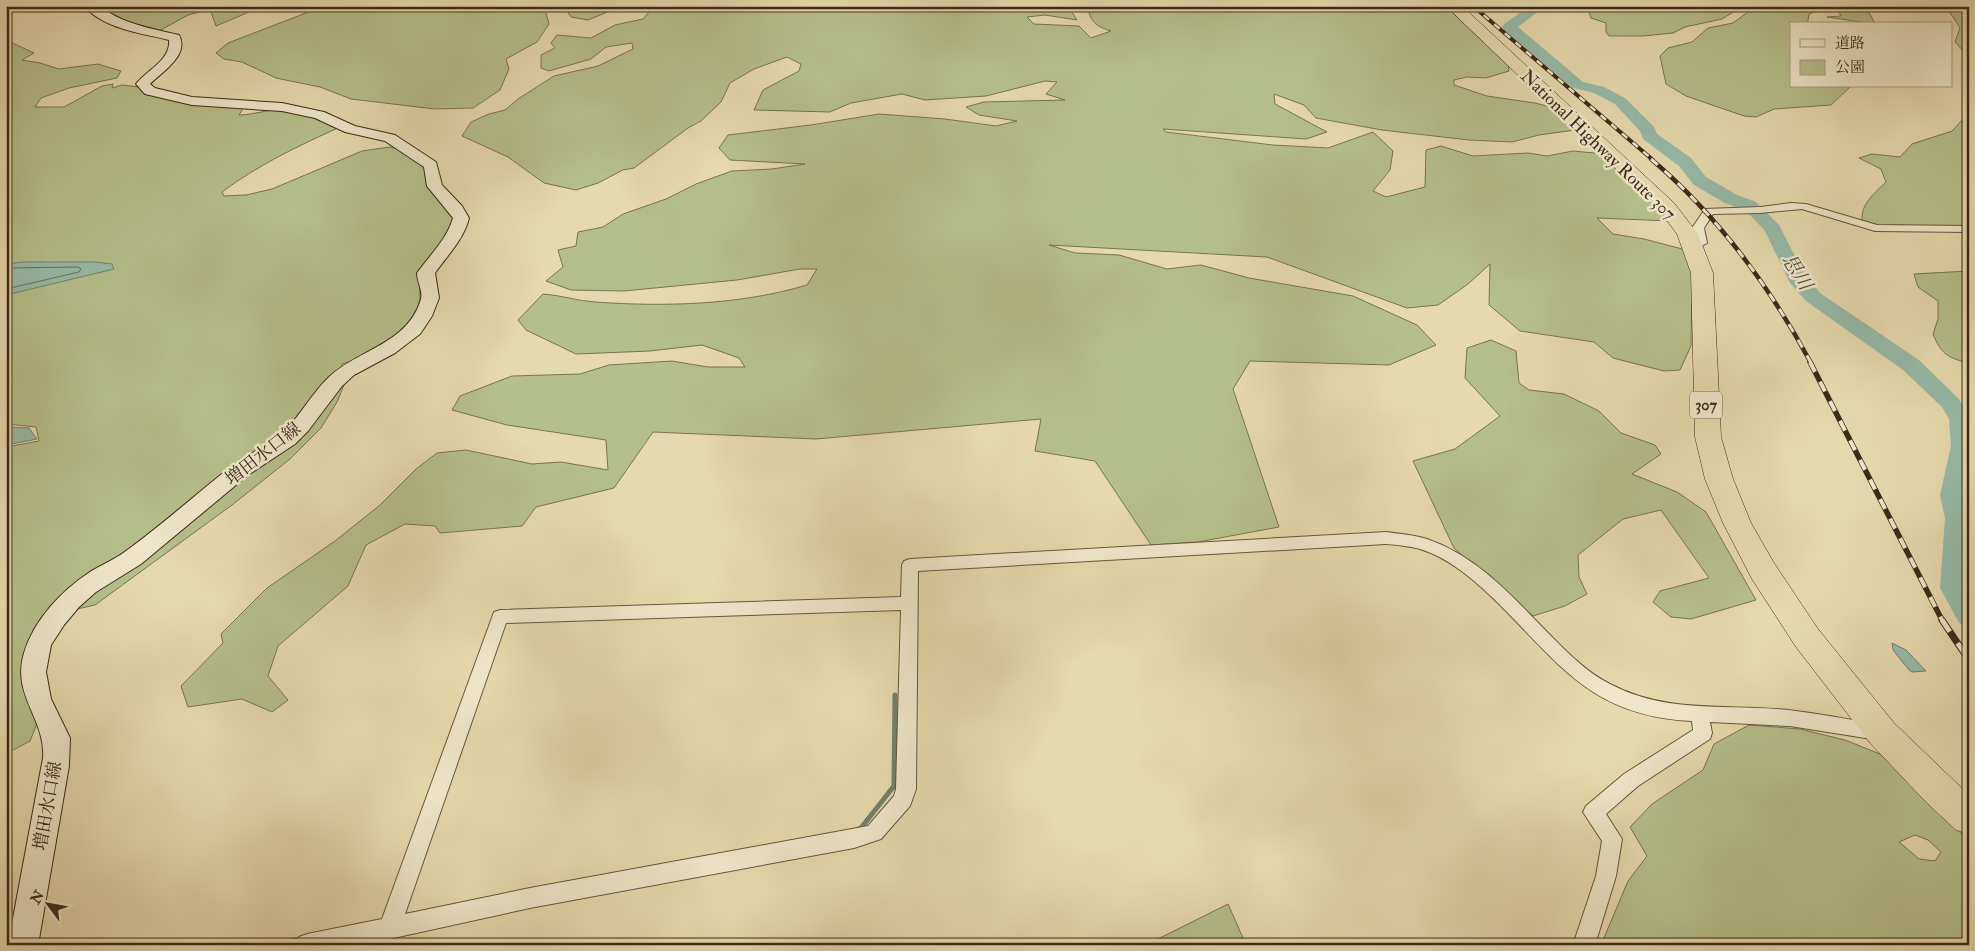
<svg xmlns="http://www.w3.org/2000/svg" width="1975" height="951" viewBox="0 0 1975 951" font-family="'IM FELL Double Pica','Noto Serif JP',serif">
  <rect width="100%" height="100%" fill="#e6d9ad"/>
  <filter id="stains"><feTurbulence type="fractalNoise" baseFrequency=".004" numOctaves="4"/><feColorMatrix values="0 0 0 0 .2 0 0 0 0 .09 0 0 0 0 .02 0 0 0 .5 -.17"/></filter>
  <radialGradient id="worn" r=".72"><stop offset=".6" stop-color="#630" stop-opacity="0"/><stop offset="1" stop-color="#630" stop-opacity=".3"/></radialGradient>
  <g fill="#b5bf8a" stroke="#787451" fill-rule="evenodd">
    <polygon points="97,6 256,6 256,9 216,26 210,9 188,15 159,31 123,24"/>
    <polygon points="324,6 544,6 549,24 537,42 506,59 509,69 500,90 473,108 435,109 351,99 320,87 276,78 242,62 224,59 216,53 228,43"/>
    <polygon points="560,6 622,6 588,20 571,17 565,8"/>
    <path d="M642,6H1068L1077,20L1045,15L1027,17L1034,24L1079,26L1091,38L1111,31C1095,26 1091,22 1087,6H1292L1302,8L1306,6H1339L1360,9L1369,6H1449L1508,63L1509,71L1486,78L1467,77L1454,80V85L1487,96L1535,103L1558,109L1575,130L1539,135L1512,142L1469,140L1382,130L1316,118L1304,105L1274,94L1275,104L1327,132L1306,139L1163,129L1166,132L1273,145L1328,148L1373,132L1393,151L1390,170L1373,191L1386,197L1425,187L1426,150L1441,146L1473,156L1528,153L1547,156L1573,151L1605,154L1670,221L1597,218L1613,234L1644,239L1686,250L1692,275L1691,346L1680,370L1664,371L1613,358L1594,342L1520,331L1489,305L1490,264L1468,284L1438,305L1407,308L1267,257L1049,245L1075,253L1119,255L1167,269L1201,265L1249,278L1353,296L1417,325L1436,345L1389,365L1250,361L1233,389L1279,527L1198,542L1151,545L1095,461L1035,451L1041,419L816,439L653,432L614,488L536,507L522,526L440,533L435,526L405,524L366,545L348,586L278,646L268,676L288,700L272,712L242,699L188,707L181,686L223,643L221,634L267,588L335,541L380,505L416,469L437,453L466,450L532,464L561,462L608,470L606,440L507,425L452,410L460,396L512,376L580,374L609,365L672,361L708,367H745L739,358L702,345L650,351L576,354L526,330L518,320L543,294C561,295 577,301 595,302C665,307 740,305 807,285L817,269H800L737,280L624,291L571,290L546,281L563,267L558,250L576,246L578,232L603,227L623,214L666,199L696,184L732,171L772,169L805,164L730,160L719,148L728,135L811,125L879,114L945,119L996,126L1017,121L979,115L966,107L984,102L1065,100L1046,94L1057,82L1045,81L986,96L925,100L902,94L851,103L830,112L754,110L763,90L799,71L801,64L787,57L754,69L730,83L721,102L701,121L688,128L634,168L623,170L598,183L576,190L544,183L508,157L462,136L471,122L489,114L505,110L518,99L554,76L598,66L633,49L632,43L606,47L591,59L549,71L541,68V55L555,48L551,43L557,35L591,38L615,25L643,19L650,11Z"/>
    <polygon points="1587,6 1743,6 1722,19 1685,27 1673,33 1643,36 1609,36 1606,32 1606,23 1591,18"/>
    <path d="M1745,6H1860L1870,14L1875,24L1827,17L1841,16L1839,12C1828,10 1819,10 1809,14L1808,21L1803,24H1791V86H1851L1849,88L1831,105L1774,109L1756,117L1744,116L1686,96L1666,84L1660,56L1668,48L1692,42L1708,28L1733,23L1752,9Z"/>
    <polygon points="1943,6 1969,6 1969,57 1955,42 1960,28 1949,11"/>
    <path d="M6,40L34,53L22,60L40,63L59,69L98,64L121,71L117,78L69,88L41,98L35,107H64L102,86L113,84L112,88L122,85L139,87L154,94L245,105L239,115C253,115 268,109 282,110C303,111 321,120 340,127C298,146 258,165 222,192L224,196L246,195L272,189L362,151L390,147L421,153L455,216C447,241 429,258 421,281C418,290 422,301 418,311C406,344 372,354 342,364L344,385L337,402L321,428L290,459L232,505L95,605L54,614L38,721L30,741L6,754V447L39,441L36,427L6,424Z"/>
    <path d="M1964,118L1969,119V231C1934,229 1895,233 1862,220C1861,203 1875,193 1886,182L1881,169L1859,158L1872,154L1900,157L1912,144L1952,131Z"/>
    <path d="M1969,271V363C1948,358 1941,354 1933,334L1938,319V301L1918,287L1914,274Z"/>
    <polygon points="1491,340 1516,351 1519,383 1529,390 1564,394 1599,411 1621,433 1655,445 1661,454 1632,474 1677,492 1706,512 1756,600 1691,619 1671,617 1653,602 1660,591 1709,578 1661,510 1623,519 1578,555 1579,577 1587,594 1565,606 1533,616 1454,548 1413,461 1455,449 1500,416 1465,378 1467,348"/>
    <polygon points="1969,469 1969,599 1962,573 1964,530 1956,493"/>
    <path d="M1749,725L1800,729L1845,740L1880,754L1969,841V945H1601L1628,881L1647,856L1630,827L1652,804L1703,770L1714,744ZM1915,835L1928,840L1941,852L1935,861L1919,859L1899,842Z"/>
    <polygon points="1228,904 1246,945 1146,945"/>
  </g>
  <g fill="#96baa8" stroke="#72806e">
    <polygon points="23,262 95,262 112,264 114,269 6,295 6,264"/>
    <polygon points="6,427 29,428 37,439 6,445"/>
    <polygon points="1892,643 1906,650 1926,671 1912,672 1909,670 1893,650"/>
  </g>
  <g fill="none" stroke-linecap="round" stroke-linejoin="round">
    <polyline stroke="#697260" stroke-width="1" points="6,268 78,267 81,269 79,272 6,289"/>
    <g stroke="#72806e" stroke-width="5">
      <polyline points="858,829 861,828 894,786 895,695"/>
      <polyline points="271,945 301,939"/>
    </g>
    <polygon fill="#96baa8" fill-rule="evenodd" points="1520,6 1536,6 1540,10 1518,27 1583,82 1604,87 1625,98 1654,127 1657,134 1691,158 1706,177 1737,195 1756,202 1779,225 1802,270 1820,293 1919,360 1958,398 1969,415 1969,473 1964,495 1969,515 1966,588 1969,592 1969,626 1959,623 1940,588 1945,518 1940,495 1951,446 1949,419 1942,407 1903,370 1806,301 1790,283 1765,231 1752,217 1744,210 1725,203 1694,185 1679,166 1643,139 1640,131 1615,104 1594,93 1573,88 1504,30 1502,27 1504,24 1524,10"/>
    <defs>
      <g id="street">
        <polygon points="1791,203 1806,204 1877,225 1969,226 1969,232 1875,231 1802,209 1760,213 1713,214 1704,228 1707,243 1693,251 1687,247 1695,242 1692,228 1705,209 1760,207"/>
        <path d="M1386,532C1400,534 1414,535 1427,539C1477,556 1513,597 1549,634C1567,652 1586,672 1610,684C1662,712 1720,705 1777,709C1811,712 1844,719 1878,724L1885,726L1887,732L1885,738L1878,740L1790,726L1710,722L1712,733L1710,739L1638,786L1606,814L1622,839L1616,876L1595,945H1573L1596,876L1602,841L1583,812L1586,806L1624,774L1693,730L1692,721C1591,716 1560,664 1495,600C1473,579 1449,558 1420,549C1409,546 1397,545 1386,544L918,571L916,789L910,806L881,839L854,848L530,908L389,939L358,945H296L299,937L307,934L382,919L494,612L500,610L901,597L902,565L904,561L910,559ZM901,610L896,789L894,796L868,826L530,888L405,914L506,623Z"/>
      </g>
      <path id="secondary" d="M84,6C104,6 111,16 129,22C145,28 163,31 179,35C190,55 162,72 150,84L155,88L192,97L282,103L324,112L355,126L395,135L436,162L442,185L462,206L469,218C464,239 447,256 435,273L439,298L432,316L420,334L395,353L354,375L342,386L308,431L295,444L248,475L141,564L96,592L79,607L64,625L51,645L46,672L51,699L70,738L69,766L38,945H8L43,758C46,719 11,695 24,653C34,620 61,591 90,572C101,565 114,560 126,551C162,525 196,494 232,466C247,455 265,447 280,435C299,419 310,395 329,377C359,349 408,344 421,299C423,290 417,282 417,273C430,255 447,239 453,218L427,186L424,167L385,141L345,132L315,118L282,111L192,105L145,94L136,84C147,70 171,60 169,40C141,33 104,29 84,6Z"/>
      <polygon id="highway" points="1446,6 1462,6 1674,203 1698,234 1713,273 1721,437 1733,479 1751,523 1774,563 1818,629 1894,723 1969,795 1969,834 1956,830 1926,802 1870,743 1796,647 1752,579 1723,523 1705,479 1695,437 1691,273 1677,234 1660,211"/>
    </defs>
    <use href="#street" stroke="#66563d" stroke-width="2"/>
    <use href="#secondary" stroke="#3c2a18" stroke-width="2"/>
    <use href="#highway" stroke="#3c2a18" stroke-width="1"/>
    <use href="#street" fill="#efe6ca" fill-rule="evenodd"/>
    <use href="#secondary" fill="#efe6ca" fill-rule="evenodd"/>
    <use href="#highway" fill="#e6d9ad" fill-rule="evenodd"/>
    <defs>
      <polyline id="rail-far3" points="1473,6 1653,160"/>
      <path id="rail-far2" d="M1651,159C1717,215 1770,287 1811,363"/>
      <polyline id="rail-far1" points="1810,362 1943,622"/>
      <polyline id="rail" points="1942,620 1969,660"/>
    </defs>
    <use href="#rail-far3" stroke="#3c2a18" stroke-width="4"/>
    <use href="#rail-far2" stroke="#3c2a18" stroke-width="4.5"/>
    <use href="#rail-far1" stroke="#3c2a18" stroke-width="5.5"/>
    <use href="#rail" stroke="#3c2a18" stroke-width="7"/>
    <use href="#rail-far3" stroke="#efe6ca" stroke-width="2.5" stroke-dasharray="7" stroke-linecap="butt"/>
    <use href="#rail-far2" stroke="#efe6ca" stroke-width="3" stroke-dasharray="9" stroke-linecap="butt"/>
    <use href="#rail-far1" stroke="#efe6ca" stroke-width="4" stroke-dasharray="11" stroke-linecap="butt"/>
    <use href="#rail" stroke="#efe6ca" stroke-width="5" stroke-dasharray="14" stroke-linecap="butt"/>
  </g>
  <g text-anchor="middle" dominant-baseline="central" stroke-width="5" stroke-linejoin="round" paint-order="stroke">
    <rect fill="#efe6ca" stroke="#72624d" stroke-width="1" x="1690" y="391.5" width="32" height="27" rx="4"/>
    <g font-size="16" font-weight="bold" fill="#3c2a18">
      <text x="1706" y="405">307</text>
    </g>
    <g font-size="18" fill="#3c2a18" stroke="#efe6ca">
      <text transform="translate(1598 145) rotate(44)">National Highway Route 307</text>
      <text transform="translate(263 454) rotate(-38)">増田水口線</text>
      <text transform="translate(48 806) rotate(-80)">増田水口線</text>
    </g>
    <g font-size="19" font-style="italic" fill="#524e3c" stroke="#efe6ca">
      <text transform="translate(1797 272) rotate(58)">思川</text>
    </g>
  </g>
  <rect width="1975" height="951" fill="none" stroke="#e6d9ad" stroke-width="25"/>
  <rect x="8" y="8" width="1960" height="936" fill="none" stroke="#3c2a18" stroke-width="2.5"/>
  <rect x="12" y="12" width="1950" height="926" fill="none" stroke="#3c2a18"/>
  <rect x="1790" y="22" width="162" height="65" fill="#efe6ca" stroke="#a79b83"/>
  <rect x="1800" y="39" width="25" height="8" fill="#efe6ca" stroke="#a79b83"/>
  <text x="1835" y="48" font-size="15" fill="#3c2a18">道路</text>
  <rect x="1800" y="60" width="25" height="15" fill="#b5bf8a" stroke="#a79b83"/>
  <text x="1835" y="72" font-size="15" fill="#3c2a18">公園</text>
  <g transform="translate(48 904) rotate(302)" stroke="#efe6ca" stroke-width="4" paint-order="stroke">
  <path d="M0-4L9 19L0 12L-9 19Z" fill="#3c2a18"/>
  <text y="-8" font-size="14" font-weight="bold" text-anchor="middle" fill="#3c2a18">N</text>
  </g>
  <rect width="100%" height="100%" filter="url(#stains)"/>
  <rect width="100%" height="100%" fill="url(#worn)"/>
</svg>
